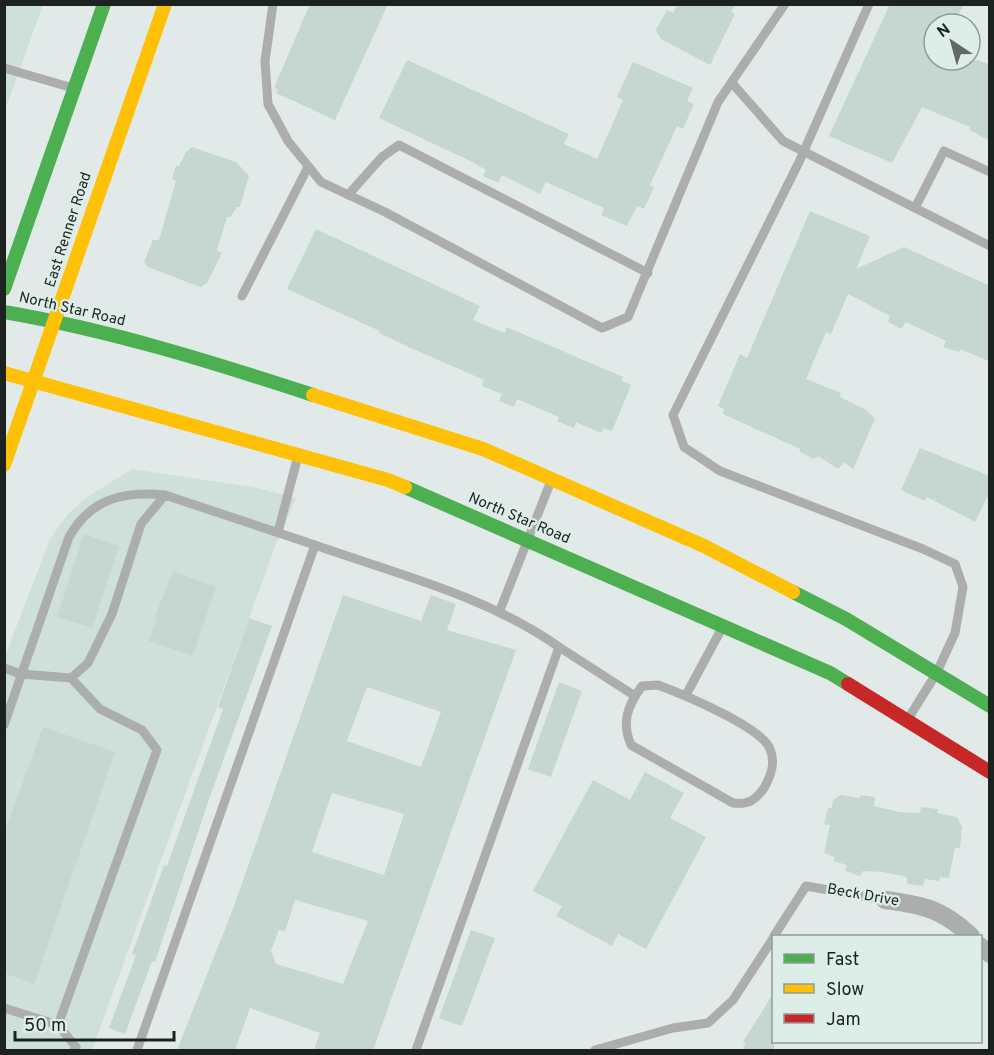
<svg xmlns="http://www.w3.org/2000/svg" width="994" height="1055" viewBox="0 0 994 1055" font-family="Overpass,sans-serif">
  <rect width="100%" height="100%" fill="#e1eae8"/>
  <g fill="#cfe0db">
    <polygon points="5,5 43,5 5,110"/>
    <polygon points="132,469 253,487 296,498 276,544 92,1050 5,1050 4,659 50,539 67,515 86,498"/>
  </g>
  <g fill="#c6d6d1" fill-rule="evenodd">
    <polygon points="310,4 388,4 335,120 276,93 278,89 274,88"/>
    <polygon points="678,4 736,4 731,12 735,14 710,65 661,39 656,30 667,10 673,13"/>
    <polygon points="890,4 964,4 953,24 934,24 934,60 978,60 990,65 990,141 970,130 970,127 922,107 892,163 829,136"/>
    <polygon points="407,60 569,134 564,144 597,159 623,100 617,97 633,62 693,88 687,101 694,104 683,129 677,126 650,185 654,187 644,209 637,206 627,226 601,215 604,208 546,182 540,194 502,175 498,183 483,176 486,170 470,161 379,118"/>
    <polygon points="192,147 236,162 249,176 240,207 237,207 230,217 227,217 217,250 222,253 207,283 200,287 148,267 144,262 153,240 159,240 176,181 172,178 176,166 179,166 186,152"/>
    <polygon points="810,211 870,236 856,269 904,247 990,286 990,362 961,349 959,352 943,347 946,341 906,322 901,329 888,322 890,316 848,294 831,334 826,332 806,379 841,393 840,397 866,410 875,419 853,469 844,462 838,469 818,456 814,459 800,452 800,449 723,414 724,409 718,406 740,354 747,358"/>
    <polygon points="316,229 480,306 473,320 505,333 507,327 623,377 622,381 631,385 612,431 604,428 601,433 576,422 574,428 557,421 559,417 517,399 514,407 499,401 502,394 482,386 484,380 413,349 379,333 380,331 287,289"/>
    <polygon points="920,448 990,476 990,491 975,522 927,497 925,501 901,490"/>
    <polygon points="84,534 119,546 92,628 57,617"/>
    <polygon points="173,571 216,587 193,656 149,641 157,617 155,616"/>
    <path d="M343,595L421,621L431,595L456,604L447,630L516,650L373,1050H314L320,1033L250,1008L235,1050H177L233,909ZM367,687L441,712L421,767L347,741ZM332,793L404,814L384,875L312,852ZM295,900L368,921L343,984L276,964L271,951L279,930L285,931Z"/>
    <polygon points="249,618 272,626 207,805 155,962 152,961 125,1034 109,1028 136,955 132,954 164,865 167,866 223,709 218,707"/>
    <polygon points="559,682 582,691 551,777 528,769"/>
    <polygon points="43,727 115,752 34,984 4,973 4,833"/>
    <polygon points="645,772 684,793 670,818 706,837 646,949 618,934 612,946 556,916 562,906 533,891 593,780 630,800"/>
    <polygon points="841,795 859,798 861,795 875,797 874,806 899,812 920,813 921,807 938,809 937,813 957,817 962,827 960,848 955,848 949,878 940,877 939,881 925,879 923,886 907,884 907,877 883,872 863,871 860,876 845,871 847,865 833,861 835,857 824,853 830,825 824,824 828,808 832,808 833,800"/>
    <polygon points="471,930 495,938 462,1026 439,1018"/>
    <polygon points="774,992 774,1050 742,1050 746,1044 743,1042"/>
  </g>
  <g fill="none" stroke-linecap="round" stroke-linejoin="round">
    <g stroke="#abaead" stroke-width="9">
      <polyline points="273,4 265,61 268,104 288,141 321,182 385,212 602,328 628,317 718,102 785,4"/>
      <polyline points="869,4 799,162 673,415 684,447 720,471 923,549 955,564 963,587 955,633 936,674 908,719"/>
      <polyline points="4,68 73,88"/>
      <polyline points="732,83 783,141 990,246"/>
      <polyline points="348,195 382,157 399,145 648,273"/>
      <polyline points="915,208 944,151 990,172"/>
      <polyline points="242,296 308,167"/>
      <polyline points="278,532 298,456"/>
      <polyline points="500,610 551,481"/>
      <polyline points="559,647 635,696"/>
      <polyline points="4,668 21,674 71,678 88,663 112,614 141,524 165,495 315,545"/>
      <path d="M658,685C682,694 762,727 770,749C776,763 771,776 764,788C756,800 748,805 733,803L631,745C621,722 628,705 642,686Z"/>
      <polyline points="686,695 722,628"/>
      <path d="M4,725L69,537C91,498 124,491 165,495"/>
      <polyline points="774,936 806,886 885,900"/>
      <polyline points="4,1008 58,1025 157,750 142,730 100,709 71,678"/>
      <polyline points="58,1025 76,1047 74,1050"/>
      <path d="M137,1050L315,545C397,574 487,596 559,647L416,1050"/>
      <polyline points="595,1050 673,1028 708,1023 733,1000 774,937"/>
    </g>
    <g stroke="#abaead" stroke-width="18">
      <path d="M885,900C924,905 942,909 971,936"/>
      <polyline points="980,946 990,954"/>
    </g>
    <g stroke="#4caf50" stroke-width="14">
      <polyline points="4,289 104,4"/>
      <path d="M4,312C110,330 212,362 313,395"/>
      <polyline points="405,487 830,673 848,684"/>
      <polyline points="793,592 846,619 990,706"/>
    </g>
    <g stroke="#ffc107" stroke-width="14">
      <polyline points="4,373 388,480 405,487"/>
      <polyline points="313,395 483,449 704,546 793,592"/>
      <polyline points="4,465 165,4"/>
    </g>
    <polyline stroke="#c62828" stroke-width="14" points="848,684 990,772"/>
  </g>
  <g text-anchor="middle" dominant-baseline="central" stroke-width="4.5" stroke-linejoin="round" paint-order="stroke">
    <g font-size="15" fill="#1c2220" stroke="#ddeee9">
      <text transform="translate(69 230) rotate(-72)">East Renner Road</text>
      <text transform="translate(72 310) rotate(13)">North Star Road</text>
      <text transform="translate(519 519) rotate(23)">North Star Road</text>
      <text transform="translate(863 896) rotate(10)">Beck Drive</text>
    </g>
  </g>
  <rect width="994" height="1055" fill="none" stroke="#1c2220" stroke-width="12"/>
  <rect x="772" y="935" width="210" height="108" fill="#ddeee9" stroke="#909c99" stroke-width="1.5"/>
  <rect x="784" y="954" width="30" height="9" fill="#4caf50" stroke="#909c99" stroke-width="1.5"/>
  <text x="826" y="965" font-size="18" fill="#1c2220">Fast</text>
  <rect x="784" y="984" width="30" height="9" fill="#ffc107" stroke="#909c99" stroke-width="1.5"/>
  <text x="826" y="995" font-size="18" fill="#1c2220">Slow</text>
  <rect x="784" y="1014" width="30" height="9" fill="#c62828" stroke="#909c99" stroke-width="1.5"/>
  <text x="826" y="1025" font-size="18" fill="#1c2220">Jam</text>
  <g transform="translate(952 42) rotate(324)"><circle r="28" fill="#ddeee9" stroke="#909c99" stroke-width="1.5"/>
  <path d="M0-4.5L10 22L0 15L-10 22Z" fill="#616866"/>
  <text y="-9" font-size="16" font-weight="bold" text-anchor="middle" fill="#1c2220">N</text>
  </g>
  <path d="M15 1031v9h159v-9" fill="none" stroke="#1c2220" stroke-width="3"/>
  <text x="24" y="1031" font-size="18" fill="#1c2220" stroke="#ddeee9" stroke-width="4.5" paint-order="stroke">50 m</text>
</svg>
